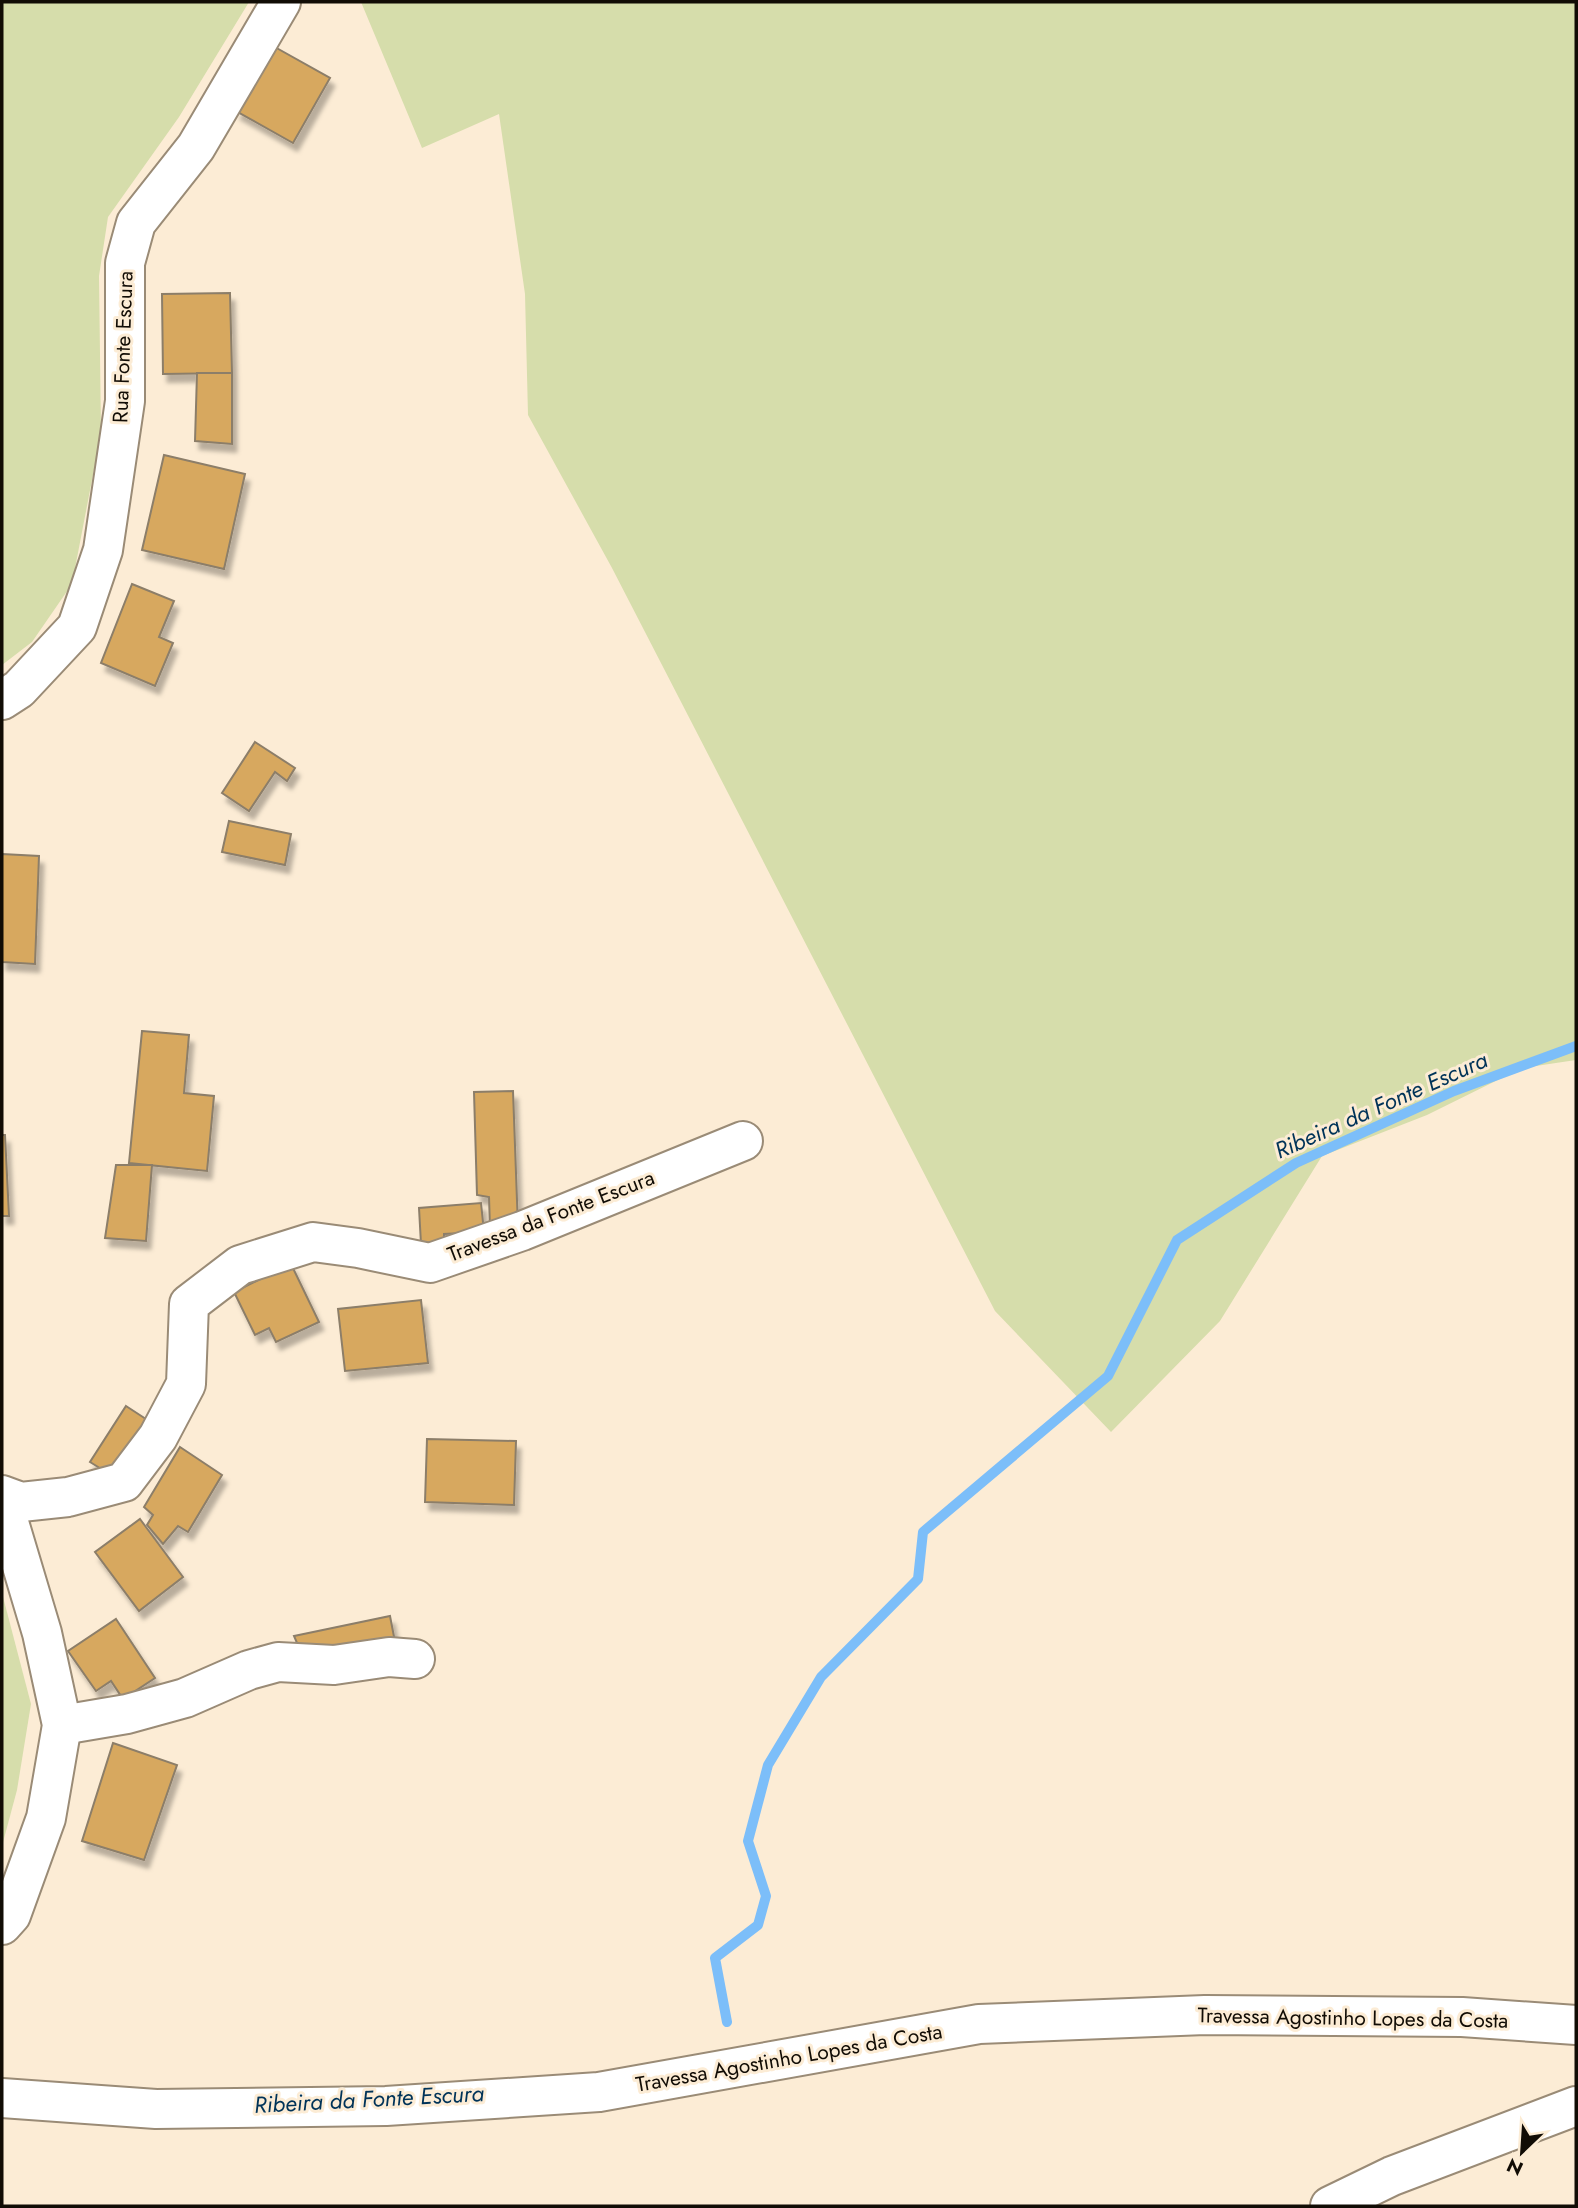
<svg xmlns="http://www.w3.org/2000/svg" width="1578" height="2208" viewBox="0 0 1578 2208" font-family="Jost,sans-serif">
  <defs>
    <filter id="shadow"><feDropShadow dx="4.5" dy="8" stdDeviation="2" flood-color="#0004"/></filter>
  </defs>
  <rect width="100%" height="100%" fill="#fcecd5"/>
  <g fill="#d6ddab">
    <polygon points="2,2 249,2 179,117 108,217 99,276 101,433 72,584 32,642 2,665"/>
    <polygon points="361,2 1576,2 1576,1060 1522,1068 1427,1115 1322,1156 1220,1321 1111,1432 995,1311 612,568 528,415 525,294 499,114 422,148"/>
    <polygon points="2,1593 31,1704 17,1790 2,1846"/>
  </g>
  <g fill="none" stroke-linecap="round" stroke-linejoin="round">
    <polyline stroke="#7cbef9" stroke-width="10" points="727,2022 715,1958 758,1925 766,1896 748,1841 768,1765 821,1677 918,1579 923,1532 1108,1376 1177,1240 1296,1163 1454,1091 1576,1046"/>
  </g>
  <g fill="#d7a85e" stroke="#8c7e69" stroke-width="2" filter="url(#shadow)">
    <polygon points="273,46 330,78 293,143 236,111"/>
    <polygon points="230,293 232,373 163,374 162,294"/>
    <polygon points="197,373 232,373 232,444 195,441"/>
    <polygon points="164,455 245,474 224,569 142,550"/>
    <polygon points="132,584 174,601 159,637 173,643 155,686 101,663"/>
    <polygon points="255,742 295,768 287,781 275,772 249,811 222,793"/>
    <polygon points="229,821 291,834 285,865 222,852"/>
    <polygon points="2,854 39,856 35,964 2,962"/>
    <polygon points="142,1031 189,1035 184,1093 214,1096 207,1171 129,1163"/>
    <polygon points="513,1091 518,1228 490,1228 489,1197 477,1195 474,1092"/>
    <polygon points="2,1135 5,1135 9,1216 2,1216"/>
    <polygon points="116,1165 152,1165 146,1241 105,1238"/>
    <polygon points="481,1203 484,1232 444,1234 444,1242 421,1244 419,1208"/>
    <polygon points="291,1264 319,1322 276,1342 269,1328 255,1335 234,1292"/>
    <polygon points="421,1300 428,1363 345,1371 338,1309"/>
    <polygon points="126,1406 152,1423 116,1478 90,1462"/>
    <polygon points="427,1439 516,1441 514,1505 425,1502"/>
    <polygon points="180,1447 222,1475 188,1532 178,1526 163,1544 147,1525 153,1515 144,1507"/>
    <polygon points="140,1519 183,1577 139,1611 95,1552"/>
    <polygon points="390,1616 396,1647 303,1657 294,1636"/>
    <polygon points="116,1619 155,1678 123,1699 111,1681 96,1691 68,1651"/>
    <polygon points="113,1743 177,1765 144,1860 82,1841"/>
  </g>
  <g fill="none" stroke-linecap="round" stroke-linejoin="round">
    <defs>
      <g id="street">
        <polyline points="2,700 19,689 77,627 103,550 125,401 125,263 136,223 196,147 281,2"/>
        <polyline points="2,1495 21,1502 68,1497 124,1482 158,1437 186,1384 189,1304 240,1265 313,1242 358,1248 430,1263 522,1231 743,1141"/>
        <polyline points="2,1499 42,1633 62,1725 46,1818 11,1915 2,1925"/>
        <polyline points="62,1725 127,1714 185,1698 249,1670 278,1662 334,1665 389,1657 415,1659"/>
        <polyline points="2,2098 156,2109 386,2106 599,2092 979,2024 1205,2015 1462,2017 1576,2025"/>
        <polyline points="1330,2206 1392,2176 1576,2106"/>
      </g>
    </defs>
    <use href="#street" stroke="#9a8b76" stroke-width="42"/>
    <use href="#street" stroke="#fff" stroke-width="38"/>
  </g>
  <g text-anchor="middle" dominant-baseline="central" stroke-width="6" stroke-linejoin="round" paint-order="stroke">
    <g font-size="21" fill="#110c05" stroke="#fcecd5">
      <text transform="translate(123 347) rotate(-88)">Rua Fonte Escura</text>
      <text transform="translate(551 1216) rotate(-21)">Travessa da Fonte Escura</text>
      <text transform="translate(1353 2018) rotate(1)">Travessa Agostinho Lopes da Costa</text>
      <text transform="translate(789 2058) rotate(-10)">Travessa Agostinho Lopes da Costa</text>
    </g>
    <g font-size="23" font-style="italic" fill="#003358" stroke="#fcecd5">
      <text transform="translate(1381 1105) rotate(-24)">Ribeira da Fonte Escura</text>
      <text transform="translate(369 2099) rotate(-3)">Ribeira da Fonte Escura</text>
    </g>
  </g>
  <rect width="1578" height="2208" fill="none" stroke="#110c05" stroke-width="7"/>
  <g transform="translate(1522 2152) rotate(205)" stroke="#fcecd5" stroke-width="5" paint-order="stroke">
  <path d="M0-5L12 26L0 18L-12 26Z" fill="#110c05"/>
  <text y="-10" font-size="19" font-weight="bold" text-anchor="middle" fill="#110c05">N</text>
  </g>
</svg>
